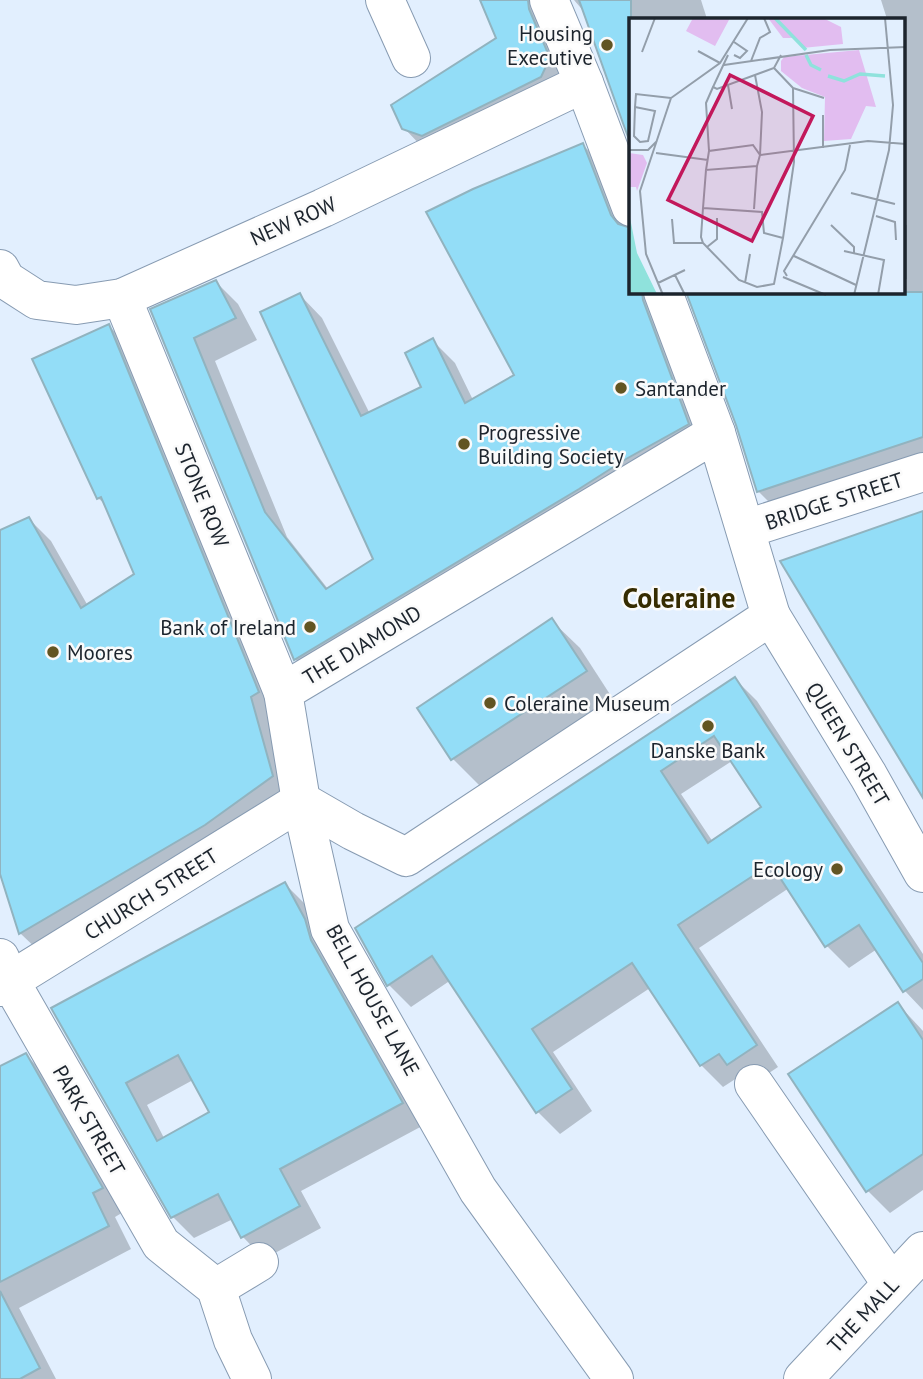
<svg xmlns="http://www.w3.org/2000/svg" width="923" height="1379" viewBox="0 0 923 1379" font-family="'PT Sans',sans-serif">
  <rect width="100%" height="100%" fill="#e2effe"/>
  <g fill="#0003" fill-rule="evenodd">
    <polygon points="482,0 545,0 571,81 426,151 404,128 498,38"/>
    <polygon points="574,0 701,0 707,19 631,19 586,14"/>
    <polygon points="881,0 923,0 923,467 780,513 758,491 738,425 904,292 904,19 887,19"/>
    <polygon points="583,145 605,167 629,230 631,292 687,292 679,293 710,446 317,681 295,659 153,310 216,282 238,304 257,340 215,361 287,537 328,589 376,560 300,295 322,318 370,414 423,388 432,340 455,363 473,400 516,375"/>
    <polygon points="109,326 131,348 280,714 294,798 43,955 21,934 0,868 0,532 29,519 51,541 88,606 136,575 108,507 98,498"/>
    <polygon points="552,621 580,648 613,699 480,786 453,759"/>
    <path d="M735,679L757,701L923,954V1010L905,991L877,949L849,968L827,946L789,888L699,948L778,1067L750,1086L740,1076L723,1087L701,1065L650,988L553,1052L592,1111L560,1134L538,1112L451,980L411,1007L389,985ZM732,761L763,808L713,842L681,794Z"/>
    <path d="M285,884L307,906L424,1125L301,1191L321,1228L264,1259L243,1237L233,1219L194,1238L173,1217L53,1009ZM193,1080L211,1113L164,1138L147,1105Z"/>
    <polygon points="898,1004 923,1031 923,1190 890,1213 868,1191"/>
    <polygon points="26,1055 49,1078 125,1211 115,1217 131,1249 19,1308 56,1379 0,1379 0,1068"/>
  </g>
  <g fill="#93ddf7" stroke="#91b3bf" stroke-width="2" fill-rule="evenodd">
    <polygon points="480,0 528,0 529,9 550,58 541,77 422,136 402,129 391,105 496,38"/>
    <polygon points="579,0 631,0 631,145 624,126"/>
    <polygon points="583,143 611,215 618,224 631,228 631,292 642,292 643,300 689,424 626,459 579,489 294,660 150,309 216,280 236,318 194,338 265,512 326,589 373,559 260,312 300,293 361,416 421,387 405,353 433,338 465,403 514,375 426,212 473,189"/>
    <polygon points="686,292 923,292 923,437 757,492 736,425"/>
    <polygon points="109,324 259,692 251,697 273,776 205,825 19,934 0,874 0,530 29,517 81,608 134,574 101,497 97,499 32,359"/>
    <polygon points="923,511 923,798 780,561"/>
    <polygon points="552,618 587,671 451,760 417,708"/>
    <path d="M735,677L923,963V979L903,992L859,925L825,947L771,864L678,925L757,1045L727,1065L719,1054L700,1066L632,963L532,1029L572,1089L536,1113L432,956L387,986L355,928ZM714,736L761,807L708,843L661,771Z"/>
    <path d="M285,882L305,919L311,940L403,1103L280,1169L300,1206L241,1238L218,1194L171,1218L51,1008ZM178,1055L209,1112L157,1141L126,1083Z"/>
    <polygon points="898,1002 923,1040 923,1154 866,1192 788,1074"/>
    <polygon points="26,1053 103,1188 93,1193 109,1226 0,1282 0,1066"/>
    <polygon points="0,1291 40,1368 20,1379 0,1379"/>
  </g>
  <g fill="none" stroke-linecap="round" stroke-linejoin="round">
    <defs>
      <g id="minor">
        <polyline points="385,0 411,58"/>
        <polyline points="549,0 584,83 631,207"/>
        <polyline points="0,269 6,280 37,300 76,305 122,298 323,208 584,83"/>
        <polyline points="663,292 716,433"/>
        <polyline points="122,298 283,692"/>
        <polygon points="716,433 771,616 406,857 353,831 301,801 283,692"/>
        <polyline points="746,529 923,472"/>
        <polyline points="771,616 868,775 923,873"/>
        <polyline points="0,958 10,981 161,1244 216,1288 233,1340 252,1379"/>
        <polyline points="0,987 301,801 330,929 478,1190 614,1379"/>
        <polyline points="754,1084 891,1283"/>
        <polyline points="216,1288 259,1262"/>
        <polyline points="803,1379 923,1251"/>
      </g>
    </defs>
    <use href="#minor" stroke="#879bb2" stroke-width="40"/>
    <use href="#minor" stroke="#fff" stroke-width="38"/>
  </g>
  <g fill="#625522" stroke="#fafafa" stroke-width="2.5">
    <circle cx="607" cy="45" r="7"/>
    <circle cx="621" cy="388" r="7"/>
    <circle cx="464" cy="444" r="7"/>
    <circle cx="310" cy="627" r="7"/>
    <circle cx="53" cy="652" r="7"/>
    <circle cx="490" cy="703" r="7"/>
    <circle cx="708" cy="726" r="7"/>
    <circle cx="837" cy="869" r="7"/>
  </g>
  <g text-anchor="middle" dominant-baseline="central" stroke-width="5" stroke-linejoin="round" paint-order="stroke">
    <g font-size="21" fill="#1c242d" stroke="#fafafa" text-anchor="start">
      <text x="593" y="33" text-anchor="end">Housing<tspan x="593" dy="24">Executive</tspan></text>
      <text x="635" y="388">Santander</text>
      <text x="478" y="432">Progressive<tspan x="478" dy="24">Building Society</tspan></text>
      <text x="296" y="627" text-anchor="end">Bank of Ireland</text>
      <text x="67" y="652">Moores</text>
      <text x="504" y="703">Coleraine Museum</text>
      <text x="708" y="750" text-anchor="middle">Danske Bank</text>
      <text x="823" y="869" text-anchor="end">Ecology</text>
    </g>
    <g font-size="21" fill="#1c242d" stroke="#fafafa">
      <text transform="translate(293 221) rotate(-24)">NEW ROW</text>
      <text transform="translate(202 495) rotate(68)">STONE ROW</text>
      <text transform="translate(834 501) rotate(-18)">BRIDGE STREET</text>
      <text transform="translate(362 645) rotate(-31)">THE DIAMOND</text>
      <text transform="translate(848 744) rotate(59)">QUEEN STREET</text>
      <text transform="translate(151 894) rotate(-32)">CHURCH STREET</text>
      <text transform="translate(373 1000) rotate(61)">BELL HOUSE LANE</text>
      <text transform="translate(89 1120) rotate(60)">PARK STREET</text>
      <text transform="translate(863 1315) rotate(-47)">THE MALL</text>
    </g>
    <g font-size="28" font-weight="bold" fill="#362c01" stroke="#fafafa">
      <text x="679" y="597">Coleraine</text>
    </g>
  </g>
  <g transform="translate(629 18)">
    <rect width="276" height="276" fill="#e2effe"/>
    <path d="M64,0H101L86,28L57,13ZM139,0H194L212,9L214,26L173,30L165,20H154ZM230,32L247,89L237,88L222,121L195,123L196,79L173,70L152,53V43L155,39ZM0,135L14,137L18,145L8,173L7,169H0Z" fill="#e2bdf0"/>
    <path d="M0,195L8,235L28,276H0Z" fill="#8fe2dc"/>
    <path fill="none" stroke="#8fe2dc" stroke-width="3.5" d="M146,0L177,32M177,37L182,47L192,52M199,58L215,63L231,56L256,58"/>
    <path fill="none" stroke="#939eaa" stroke-width="2" d="M105,24L118,33L111,40L105,37M69,33L91,45M13,34L26,0M99,37L84,69L88,71L145,50L152,37M122,43L131,20L141,14L135,0M95,47L201,32L277,29M145,50L164,70L165,144L154,220M126,57L133,94L131,137L239,123L277,126M99,67L103,91M164,70L195,80M6,89L26,93L19,123L11,124L5,118L6,89L7,76L42,80M124,127L131,137L128,148L77,152L80,133ZM194,130V97M0,132H19L28,123M80,133L77,85L84,69M27,135L79,142M222,175L266,186M74,190L133,194L135,215L154,220L145,266L128,269L110,262L74,225L72,219L74,190L77,152M125,191L128,148M247,198L266,204L267,222M43,201L45,225H74M202,207L225,229V235M277,207V261M78,229L88,221V200M215,233L255,242L249,277M165,238L227,267M46,257L56,277M158,258L155,253L216,152L221,127M154,259L197,277M29,265L56,252M116,265L121,236M34,277L17,236L11,173L42,80L91,45L119,0M225,277L260,132L264,87L256,0"/>
    <path fill="#c2185b" fill-opacity="0.15" stroke="#c2185b" stroke-width="3.5" d="M101,57L184,98L123,223L39,182Z"/>
    <rect width="276" height="276" fill="none" stroke="#1c242d" stroke-width="3.5"/>
  </g>
</svg>
